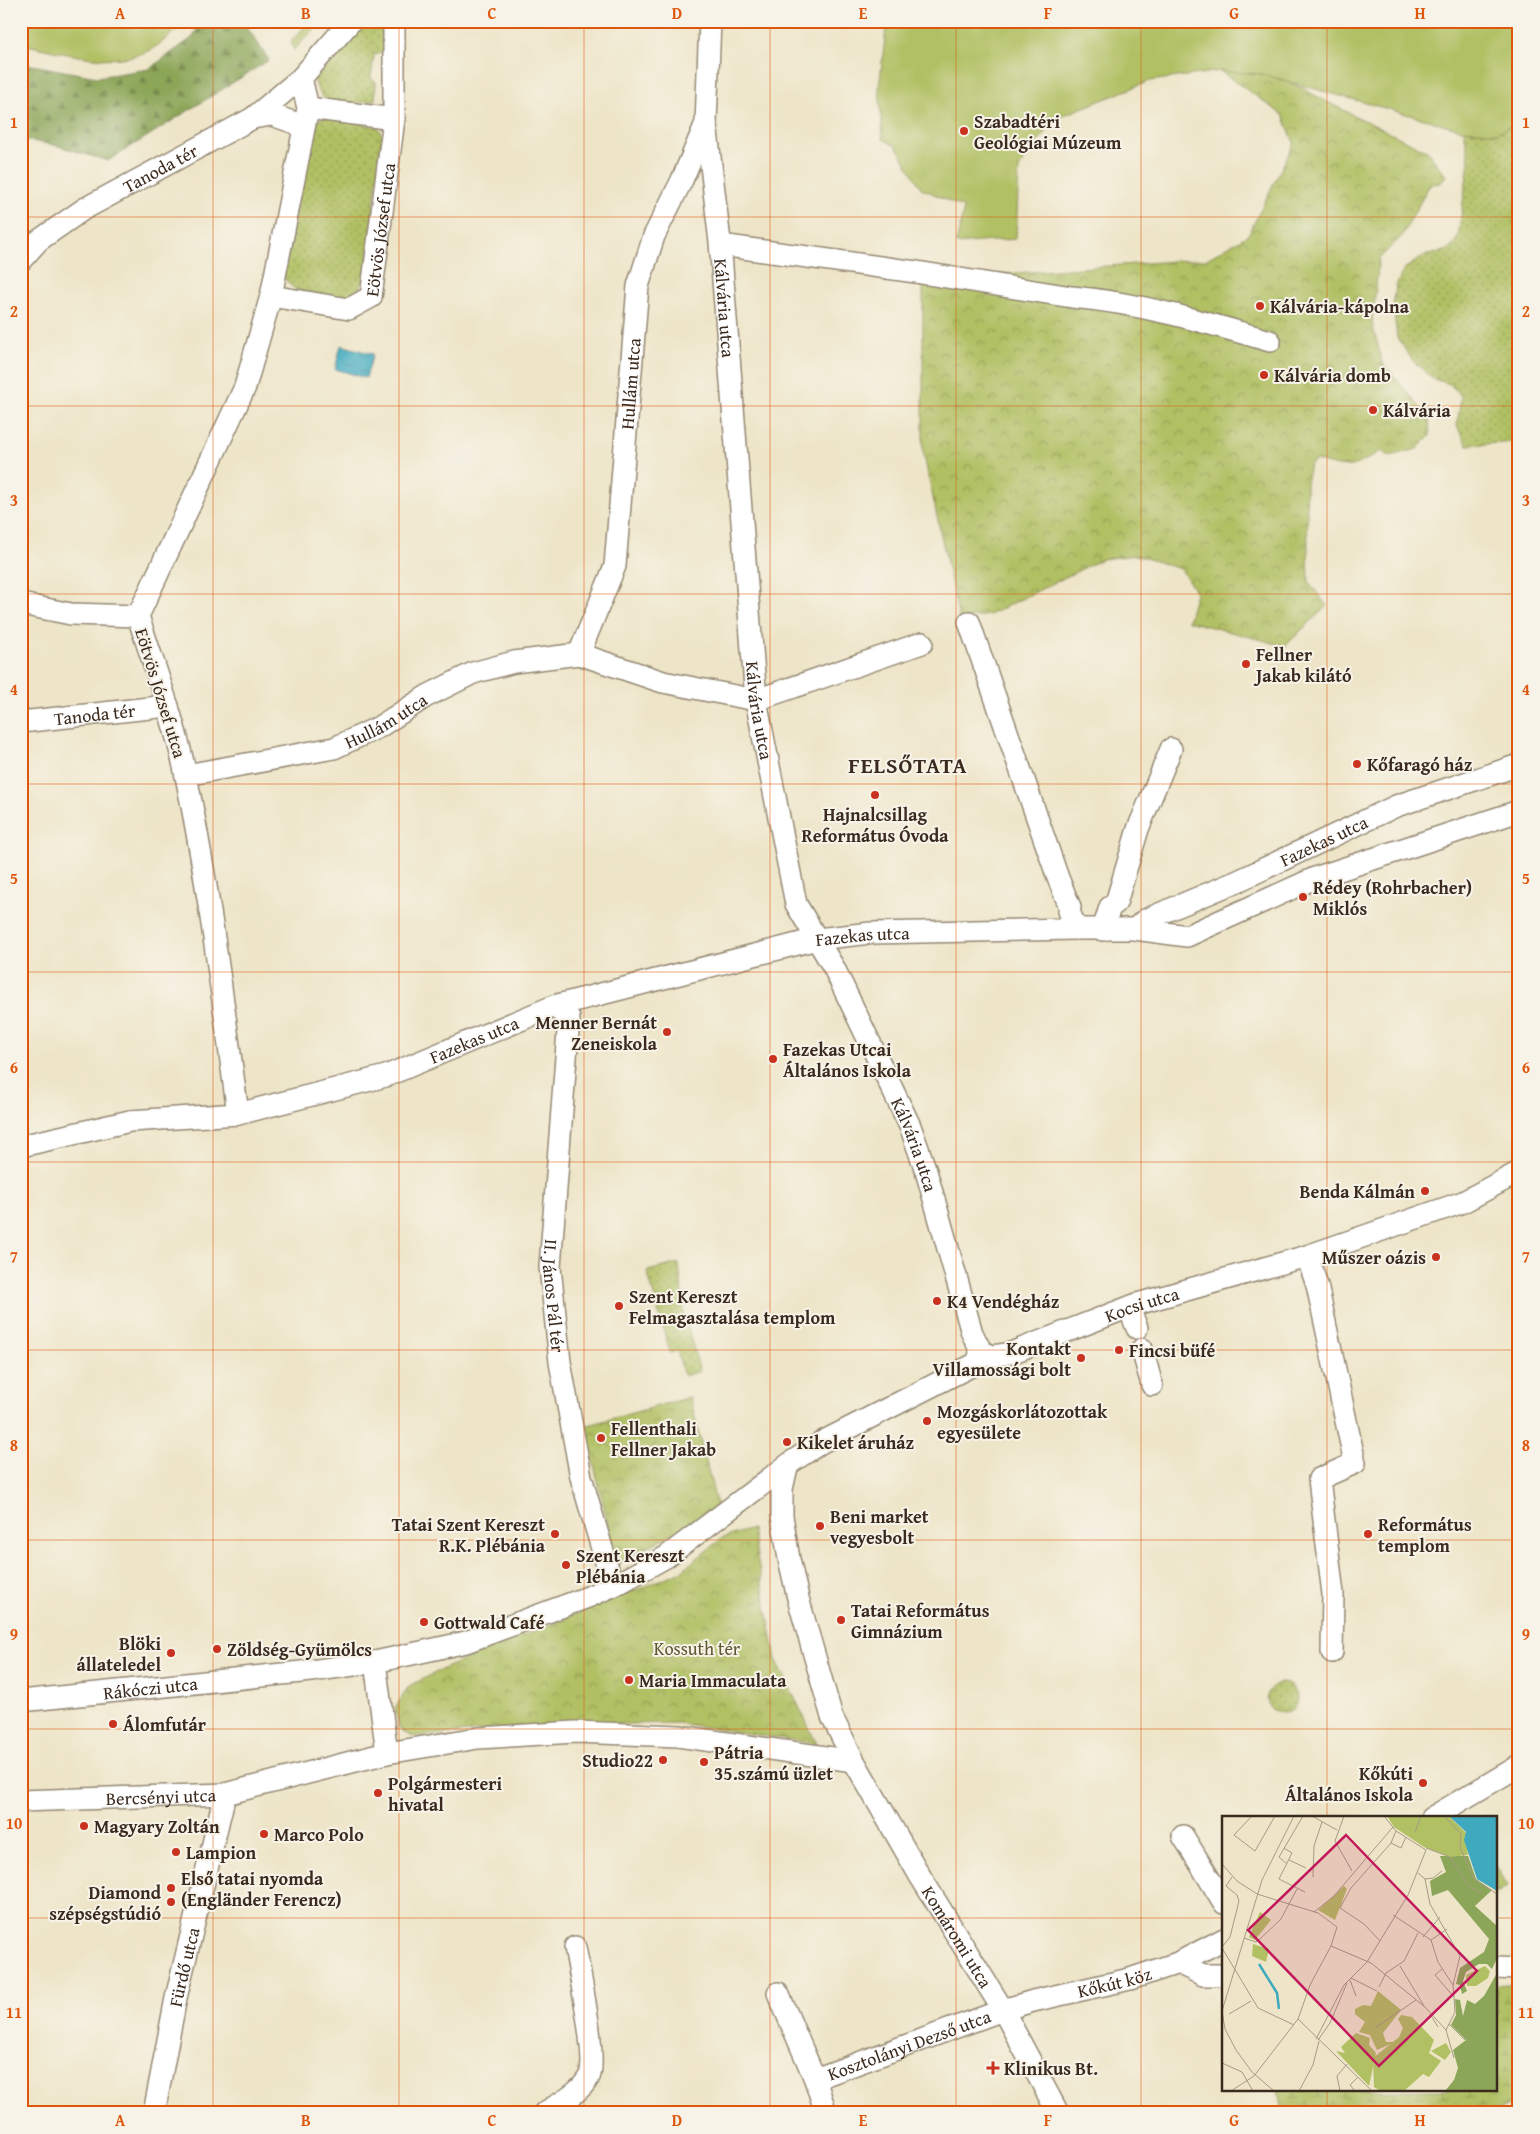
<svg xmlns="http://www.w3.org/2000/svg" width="1540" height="2134" viewBox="0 0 1540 2134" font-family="'Gentium Book Plus',serif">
  <defs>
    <pattern id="grass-dots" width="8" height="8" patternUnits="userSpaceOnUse" patternTransform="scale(1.25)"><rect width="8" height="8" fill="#b1c063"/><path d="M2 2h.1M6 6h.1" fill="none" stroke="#919c51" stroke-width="1.8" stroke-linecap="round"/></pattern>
    <pattern id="forest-firs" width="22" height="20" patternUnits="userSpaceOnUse" patternTransform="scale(1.25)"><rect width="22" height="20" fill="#8ca659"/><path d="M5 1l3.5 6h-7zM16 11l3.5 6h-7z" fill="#748749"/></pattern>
    <pattern id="wetland-marsh" width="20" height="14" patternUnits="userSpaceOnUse" patternTransform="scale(1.25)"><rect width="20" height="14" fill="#b1c063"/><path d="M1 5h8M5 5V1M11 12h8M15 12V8" fill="none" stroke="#919c51"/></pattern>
    <pattern id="park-crowns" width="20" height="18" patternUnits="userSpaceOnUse" patternTransform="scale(1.25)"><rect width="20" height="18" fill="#b1c063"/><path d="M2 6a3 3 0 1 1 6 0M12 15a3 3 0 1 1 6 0" fill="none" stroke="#919c51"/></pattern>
    <pattern id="water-ripples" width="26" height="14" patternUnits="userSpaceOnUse" patternTransform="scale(1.25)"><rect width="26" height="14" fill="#3faabf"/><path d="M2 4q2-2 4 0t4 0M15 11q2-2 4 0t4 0" fill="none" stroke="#368b9b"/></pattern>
  </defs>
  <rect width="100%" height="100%" fill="#f7f3e8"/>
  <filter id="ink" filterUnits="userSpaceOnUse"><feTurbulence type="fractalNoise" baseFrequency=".02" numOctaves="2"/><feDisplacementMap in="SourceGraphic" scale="10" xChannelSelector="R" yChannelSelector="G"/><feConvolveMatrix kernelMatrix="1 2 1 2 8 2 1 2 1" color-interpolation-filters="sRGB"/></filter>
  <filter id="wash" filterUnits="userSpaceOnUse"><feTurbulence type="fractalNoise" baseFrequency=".0096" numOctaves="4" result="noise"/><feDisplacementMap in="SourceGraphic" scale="20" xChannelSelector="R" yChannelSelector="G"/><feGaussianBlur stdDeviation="1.12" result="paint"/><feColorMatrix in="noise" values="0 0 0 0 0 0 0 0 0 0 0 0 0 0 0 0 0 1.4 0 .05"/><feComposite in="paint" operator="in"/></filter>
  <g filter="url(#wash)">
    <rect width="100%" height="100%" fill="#eee5c8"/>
    <g fill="url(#grass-dots)" stroke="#767540">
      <polygon points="310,21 322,21 294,50 291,41"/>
      <path d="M366,21H388L385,51L374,55L371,78L376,82L375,100C348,104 318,112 314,75Z"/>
      <polygon points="324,117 378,127 382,135 366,276 358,291 343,298 295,290 283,277 312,124"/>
      <polygon points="1519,121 1519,442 1467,445 1457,426 1461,396 1450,384 1434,379 1413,361 1397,338 1393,306 1396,286 1404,269 1424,256 1446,251 1455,244 1458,237 1469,161 1464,130 1497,133"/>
      <polygon points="679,1263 684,1314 700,1371 684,1376 677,1351 670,1353 647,1271"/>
      <circle cx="1282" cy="1698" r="15"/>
    </g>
    <polygon fill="url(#forest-firs)" stroke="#64683c" points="201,21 243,21 269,60 108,161 58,146 21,139 21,63 97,77 149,69 193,37"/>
    <polygon fill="url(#wetland-marsh)" stroke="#767540" points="1519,1984 1519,2100 1495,2113 1282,2113 1278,2090 1496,2090 1496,1986"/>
    <g fill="url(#park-crowns)" stroke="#767540">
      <path d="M1261,66L1329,103L1427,151L1446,176L1440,183L1430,184L1402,236L1379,259L1372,322L1382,362L1429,418L1430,436L1417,449L1390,456L1381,451C1353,468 1349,471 1316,460L1310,464L1306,483L1309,582L1327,606L1285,646L1188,621L1196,593L1181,569L1136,555L1102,559L989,615L959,619L923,451V280L1188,260H1205L1248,235L1294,143L1283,115L1220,71Z"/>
      <polygon points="690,1397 718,1510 709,1513 617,1564 585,1426"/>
      <polygon points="752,1529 776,1659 817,1744 678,1723 539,1726 412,1737 399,1728 395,1708 409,1686 445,1668 541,1628 680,1572 722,1538"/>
    </g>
    <g fill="#b1c063" stroke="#767540">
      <path d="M21,21H183C180,28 173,33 167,38C127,75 69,53 21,44Z"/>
      <polygon points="887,21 1519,21 1519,121 1497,133 1464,130 1261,74 1220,71 1150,81 1054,119 1019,168 1016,239 956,244 964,208 921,188 896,146 883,139 879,87"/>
      <polygon points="1496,1866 1508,1886 1496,1893"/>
    </g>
    <polygon fill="url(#water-ripples)" stroke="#3d6a6e" points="341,345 373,354 366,378 335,369"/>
  </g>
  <g filter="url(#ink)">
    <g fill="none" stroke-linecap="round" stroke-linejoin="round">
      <defs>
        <g id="minor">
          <path id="s1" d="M710,21L706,123L720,242L756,700L796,904L834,968L910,1126L926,1171L972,1333L981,1351"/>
          <polyline points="308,108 394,119"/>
          <polyline points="253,118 272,115 304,126"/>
          <path d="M721,245L916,272L1072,297C1140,303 1205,322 1270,341"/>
          <path id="s2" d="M21,260L38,241L84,209L253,118L301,78L351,21"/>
          <path id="s3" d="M271,296L349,309L371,297L394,119V21"/>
          <polyline points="21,604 71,614 138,616"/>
          <polyline points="969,622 1058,878 1070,907 1069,911 1076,929"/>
          <path id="s4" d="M579,654L615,566L638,286L654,236L682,180L706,123"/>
          <path id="s5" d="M21,722L168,706"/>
          <path id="s6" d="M186,775L334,748L379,727L427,696L473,673L514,662L579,654L663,682L756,700L922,643"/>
          <path id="s7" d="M1135,929L1145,920L1238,881L1396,806L1519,765"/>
          <polyline points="1103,930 1110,907 1116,903 1138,829 1171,749"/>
          <path id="s8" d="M554,1006L569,1018L550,1267L560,1362L581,1477L613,1586"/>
          <path d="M238,1114C223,1001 209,888 186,776C175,721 155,669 138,616L245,387L271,296L308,108L301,78"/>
          <path id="s9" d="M21,1146L130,1121L238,1114L386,1076L554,1006L817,939L871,933L1076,929H1135L1187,936L1315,878L1519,811"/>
          <polyline points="1307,1256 1317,1285 1355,1463 1319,1479 1333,1594 1332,1652"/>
          <polyline points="1129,1308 1137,1328"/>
          <polyline points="1142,1349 1152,1385"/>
          <path id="s10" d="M981,1351L992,1356L1011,1353L1137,1304L1307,1256L1463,1202L1519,1172"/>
          <path id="s11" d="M787,1467L782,1489V1516L789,1559L798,1598L832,1717L854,1761L920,1876L1003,2010L1058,2113"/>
          <polyline points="375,1662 387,1753"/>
          <path id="s12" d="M21,1701L311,1671L375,1662L444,1647L466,1642L588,1597L621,1582L666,1557L793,1461L822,1442L977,1363L981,1351"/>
          <path id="s13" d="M21,1801L225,1794L387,1753L478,1738L575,1732L678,1736L854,1761"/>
          <polyline points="1431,1818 1519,1766"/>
          <polyline points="1183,1836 1224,1903"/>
          <polyline points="1178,1963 1224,1939"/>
          <polyline points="1496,1968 1519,1969"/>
          <polyline points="778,1993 815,2079 826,2113"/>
          <path id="s14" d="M815,2079L1003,2010L1033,2001L1130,1979L1178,1963L1203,1975H1224"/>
          <path id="s15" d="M154,2113L176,1998L225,1794"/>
          <path d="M544,2113C560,2103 579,2094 589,2077C598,2062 579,1969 575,1947"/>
        </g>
      </defs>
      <use href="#minor" stroke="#948873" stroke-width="24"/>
      <use href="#minor" stroke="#fff" stroke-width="21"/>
    </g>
  </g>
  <path fill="none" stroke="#df570d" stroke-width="1" stroke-opacity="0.55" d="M213,21V2113M399,21V2113M584,21V2113M770,21V2113M956,21V2113M1141,21V2113M1327,21V1818M21,217H1519M21,406H1519M21,594H1519M21,784H1519M21,972H1519M21,1162H1519M21,1350H1519M21,1540H1519M21,1729H1519M21,1918H1224M1496,1918H1519M1327,2090V2113"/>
  <g fill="#c8321e" stroke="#f7f3e8" stroke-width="2">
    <circle cx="964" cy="131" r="5"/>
    <circle cx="1260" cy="306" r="5"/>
    <circle cx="1264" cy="375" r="5"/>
    <circle cx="1373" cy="410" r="5"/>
    <circle cx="1246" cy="664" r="5"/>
    <circle cx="1357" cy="764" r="5"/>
    <circle cx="875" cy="795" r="5"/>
    <circle cx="1303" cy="897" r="5"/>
    <circle cx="667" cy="1032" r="5"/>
    <circle cx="773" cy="1059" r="5"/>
    <circle cx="1425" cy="1191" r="5"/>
    <circle cx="1436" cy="1257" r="5"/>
    <circle cx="937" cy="1301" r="5"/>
    <circle cx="619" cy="1306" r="5"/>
    <circle cx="1119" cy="1350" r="5"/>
    <circle cx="1081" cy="1358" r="5"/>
    <circle cx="927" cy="1421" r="5"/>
    <circle cx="601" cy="1438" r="5"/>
    <circle cx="787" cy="1442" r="5"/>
    <circle cx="820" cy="1526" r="5"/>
    <circle cx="555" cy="1534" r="5"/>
    <circle cx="1368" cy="1534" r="5"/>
    <circle cx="566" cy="1565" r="5"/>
    <circle cx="841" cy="1620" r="5"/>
    <circle cx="424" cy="1622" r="5"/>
    <circle cx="217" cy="1649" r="5"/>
    <circle cx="171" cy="1653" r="5"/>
    <circle cx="629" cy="1680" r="5"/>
    <circle cx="113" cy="1724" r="5"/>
    <circle cx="663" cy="1760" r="5"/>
    <circle cx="704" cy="1762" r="5"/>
    <circle cx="1423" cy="1783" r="5"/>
    <circle cx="378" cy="1793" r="5"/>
    <circle cx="84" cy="1826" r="5"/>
    <circle cx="264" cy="1834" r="5"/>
    <circle cx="176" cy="1852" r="5"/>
    <circle cx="171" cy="1888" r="5"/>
    <circle cx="171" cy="1902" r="5"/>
    <path d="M990.5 2060.5h5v5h5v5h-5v5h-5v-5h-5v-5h5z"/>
  </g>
  <g text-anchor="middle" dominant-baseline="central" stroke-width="4" stroke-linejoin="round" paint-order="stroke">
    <g font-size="18" font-weight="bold" fill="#3b2a1e" stroke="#f7f3e8" text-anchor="start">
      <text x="974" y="121">Szabadtéri<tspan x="974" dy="21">Geológiai Múzeum</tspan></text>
      <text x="1270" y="306">Kálvária-kápolna</text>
      <text x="1274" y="375">Kálvária domb</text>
      <text x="1383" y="410">Kálvária</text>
      <text x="1256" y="654">Fellner<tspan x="1256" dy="21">Jakab kilátó</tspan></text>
      <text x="1367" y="764">Kőfaragó ház</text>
      <text x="875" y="814" text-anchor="middle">Hajnalcsillag<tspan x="875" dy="21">Református Óvoda</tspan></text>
      <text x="1313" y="887">Rédey (Rohrbacher)<tspan x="1313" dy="21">Miklós</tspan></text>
      <text x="657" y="1022" text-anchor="end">Menner Bernát<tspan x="657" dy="21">Zeneiskola</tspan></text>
      <text x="783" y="1049">Fazekas Utcai<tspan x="783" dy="21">Általános Iskola</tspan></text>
      <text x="1415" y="1191" text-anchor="end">Benda Kálmán</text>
      <text x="1426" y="1257" text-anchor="end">Műszer oázis</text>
      <text x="629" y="1296">Szent Kereszt<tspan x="629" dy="21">Felmagasztalása templom</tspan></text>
      <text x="947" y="1301">K4 Vendégház</text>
      <text x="1071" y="1348" text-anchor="end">Kontakt<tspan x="1071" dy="21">Villamossági bolt</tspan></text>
      <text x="1129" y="1350">Fincsi büfé</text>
      <text x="937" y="1411">Mozgáskorlátozottak<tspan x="937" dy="21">egyesülete</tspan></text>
      <text x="611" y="1428">Fellenthali<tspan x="611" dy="21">Fellner Jakab</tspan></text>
      <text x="797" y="1442">Kikelet áruház</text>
      <text x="830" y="1516">Beni market<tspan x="830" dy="21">vegyesbolt</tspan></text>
      <text x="545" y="1524" text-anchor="end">Tatai Szent Kereszt<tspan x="545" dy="21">R.K. Plébánia</tspan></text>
      <text x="1378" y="1524">Református<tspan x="1378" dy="21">templom</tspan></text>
      <text x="576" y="1555">Szent Kereszt<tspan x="576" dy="21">Plébánia</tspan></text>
      <text x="851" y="1610">Tatai Református<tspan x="851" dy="21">Gimnázium</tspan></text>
      <text x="434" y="1622">Gottwald Café</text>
      <text x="161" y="1643" text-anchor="end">Blöki<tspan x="161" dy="21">állateledel</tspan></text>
      <text x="227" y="1649">Zöldség-Gyümölcs</text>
      <text x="639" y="1680">Maria Immaculata</text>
      <text x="123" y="1724">Álomfutár</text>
      <text x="714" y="1752">Pátria<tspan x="714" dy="21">35.számú üzlet</tspan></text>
      <text x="653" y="1760" text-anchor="end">Studio22</text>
      <text x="1413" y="1773" text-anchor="end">Kőkúti<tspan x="1413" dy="21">Általános Iskola</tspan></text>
      <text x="388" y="1783">Polgármesteri<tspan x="388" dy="21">hivatal</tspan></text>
      <text x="94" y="1826">Magyary Zoltán</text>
      <text x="274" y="1834">Marco Polo</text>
      <text x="186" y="1852">Lampion</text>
      <text x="181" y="1878">Első tatai nyomda<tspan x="181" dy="21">(Engländer Ferencz)</tspan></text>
      <text x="161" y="1892" text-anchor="end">Diamond<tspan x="161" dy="21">szépségstúdió</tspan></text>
      <text x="1004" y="2068">Klinikus Bt.</text>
    </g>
    <g font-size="18" fill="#3b2a1e" stroke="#f7f3e8">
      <text stroke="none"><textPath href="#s2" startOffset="168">Tanoda tér</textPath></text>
      <text stroke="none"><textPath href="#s3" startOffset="172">Eötvös József utca</textPath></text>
      <text stroke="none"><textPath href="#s1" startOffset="288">Kálvária utca</textPath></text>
      <text stroke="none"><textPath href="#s4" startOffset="278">Hullám utca</textPath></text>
      <text transform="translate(161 693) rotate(73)">Eötvös József utca</text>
      <text stroke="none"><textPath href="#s1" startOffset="692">Kálvária utca</textPath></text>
      <text stroke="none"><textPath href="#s5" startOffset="74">Tanoda tér</textPath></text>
      <text stroke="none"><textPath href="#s6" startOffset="209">Hullám utca</textPath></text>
      <text stroke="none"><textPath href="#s7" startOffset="209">Fazekas utca</textPath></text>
      <text stroke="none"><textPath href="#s9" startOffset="872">Fazekas utca</textPath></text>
      <text stroke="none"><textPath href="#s9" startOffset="468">Fazekas utca</textPath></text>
      <text stroke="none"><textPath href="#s1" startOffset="1158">Kálvária utca</textPath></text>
      <text stroke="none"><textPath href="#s8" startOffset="298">II. János Pál tér</textPath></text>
      <text stroke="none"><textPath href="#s10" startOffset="171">Kocsi utca</textPath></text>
      <text stroke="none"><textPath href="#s12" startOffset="130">Rákóczi utca</textPath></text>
      <text stroke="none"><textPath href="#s13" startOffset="140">Bercsényi utca</textPath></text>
      <text stroke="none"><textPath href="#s11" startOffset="510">Komáromi utca</textPath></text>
      <text stroke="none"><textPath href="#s15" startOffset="149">Fürdő utca</textPath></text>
      <text stroke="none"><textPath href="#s14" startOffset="315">Kőkút köz</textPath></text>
      <text stroke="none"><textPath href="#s14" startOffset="100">Kosztolányi Dezső utca</textPath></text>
    </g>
    <g font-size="18" fill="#5e5733" stroke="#f7f3e8">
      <text x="697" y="1648">Kossuth tér</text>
    </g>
    <g font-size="22" font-weight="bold" letter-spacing="1" fill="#3b2a1e" stroke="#f7f3e8">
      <text x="908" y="765">FELSŐTATA</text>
    </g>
  </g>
  <g transform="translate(1222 1816)">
    <rect width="275" height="275" fill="#eee5c8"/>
    <path d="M134,217L148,222L147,229L154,237L147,270L114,235L123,237L119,231Z" fill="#b1c063"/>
    <path d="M218,40H246L254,63L270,74L253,90L275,110V142L270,153L265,148H257L244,156L241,165L245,175L240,178L238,169L234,168L238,152L262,136L267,123L226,74L210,80L208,65L224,56ZM275,157L274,275H223L232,264L236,252L231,234L244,224L229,209L234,199L233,183L238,184L241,200L245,184L253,188L262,180Z" fill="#8ca659"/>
    <path d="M38,96L49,104L33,124L27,121Z" fill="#b1c063"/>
    <path d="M224,227L229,236L223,244L209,235Z" fill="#b1c063"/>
    <path d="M165,0H227L244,17L246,39L228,41L202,31L172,11ZM122,70L125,73L113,104L96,94ZM156,175L179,194L161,217L164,226H173L155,234L148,219L137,216L143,206L133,198V193L141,189L149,190Z" fill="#b1c063"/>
    <path d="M31,128L47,133L44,146L30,140ZM263,150L268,155L266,162L254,170H245L244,159ZM179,199L190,201L212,224L207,237L219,245L207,261L201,258L182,275H159L152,271L151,242L177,221L181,212L176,203Z" fill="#b1c063"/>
    <path d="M227,0H275V75L255,63L242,24L244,16Z" fill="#3faabf"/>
    <path fill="none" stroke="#3faabf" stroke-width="2.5" d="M37,148L55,177L57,193"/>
    <path fill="none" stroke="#a69a84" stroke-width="1" d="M30,0L12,19L33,35L53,0M90,0L115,14M122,0L113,25L130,55M222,0L239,18L238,31L252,63L275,78M193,16L199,0M169,27L179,32L184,21M62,32L70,37L57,63L83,76M204,32L228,41L247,71L259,77M67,44L84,52M0,48L15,65L35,78M65,48L57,41L81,0M196,57L203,63L208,88L238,140L231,169L233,196L224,214M91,61L92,30L100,6M203,63L211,62L220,55M92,96L112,80L171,11M171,99L209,124L216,146L231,169M201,121L218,101M22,122L34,126L38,123L59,103L75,73M209,124L225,113M158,125L142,108L118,92L129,72L169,27L174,15M109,130L149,147L203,191L224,214L232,242M0,131L8,121L17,85L15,79L4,70L10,61M0,132L36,192L72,209M178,150L202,190M220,153L213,159L232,181M129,162L155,175M128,164L134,180M157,171L164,157L182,145L196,117M7,198L29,185M208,198L216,211M76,203L150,275M227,208L243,224M153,212L194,184M94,223L122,169L145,146L186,79L204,34L174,15L162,0M96,224L108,207L125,167M0,247L20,256L31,275M9,275L32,260L76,203L88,169L109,130L115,111L96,97L35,78M52,275L30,256L14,234L3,213L0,195L40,64L72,0M77,275L91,249L97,225M118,275L115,260L125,248M133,275L128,269L136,261"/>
    <path fill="#c2185b" fill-opacity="0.15" stroke="#c2185b" stroke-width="2.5" d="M124,19L255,155L157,250L26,114Z"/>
    <rect width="275" height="275" fill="none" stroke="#3b2a1e" stroke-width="2.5"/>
  </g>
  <rect width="1540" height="2134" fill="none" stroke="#f7f3e8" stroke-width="55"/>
  <rect x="28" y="28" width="1484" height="2078" fill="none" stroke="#df570d" stroke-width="2"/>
  <g font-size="16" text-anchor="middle" font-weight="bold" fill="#df570d">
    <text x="120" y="19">A</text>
    <text x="306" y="19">B</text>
    <text x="492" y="19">C</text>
    <text x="677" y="19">D</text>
    <text x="863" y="19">E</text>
    <text x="1048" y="19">F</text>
    <text x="1234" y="19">G</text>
    <text x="1420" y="19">H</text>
    <text x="14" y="128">1</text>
    <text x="1526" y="128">1</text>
    <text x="14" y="317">2</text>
    <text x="1526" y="317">2</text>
    <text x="14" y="506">3</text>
    <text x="1526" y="506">3</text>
    <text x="14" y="695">4</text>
    <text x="1526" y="695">4</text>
    <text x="14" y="884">5</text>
    <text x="1526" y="884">5</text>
    <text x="14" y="1073">6</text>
    <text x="1526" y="1073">6</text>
    <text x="14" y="1262">7</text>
    <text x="1526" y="1262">7</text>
    <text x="14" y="1451">8</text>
    <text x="1526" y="1451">8</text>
    <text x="14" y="1640">9</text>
    <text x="1526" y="1640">9</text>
    <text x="14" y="1829">10</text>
    <text x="1526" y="1829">10</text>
    <text x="14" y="2018">11</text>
    <text x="1526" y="2018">11</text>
    <text x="120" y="2126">A</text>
    <text x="306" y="2126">B</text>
    <text x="492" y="2126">C</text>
    <text x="677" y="2126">D</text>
    <text x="863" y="2126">E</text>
    <text x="1048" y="2126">F</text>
    <text x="1234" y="2126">G</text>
    <text x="1420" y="2126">H</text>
  </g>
</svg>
